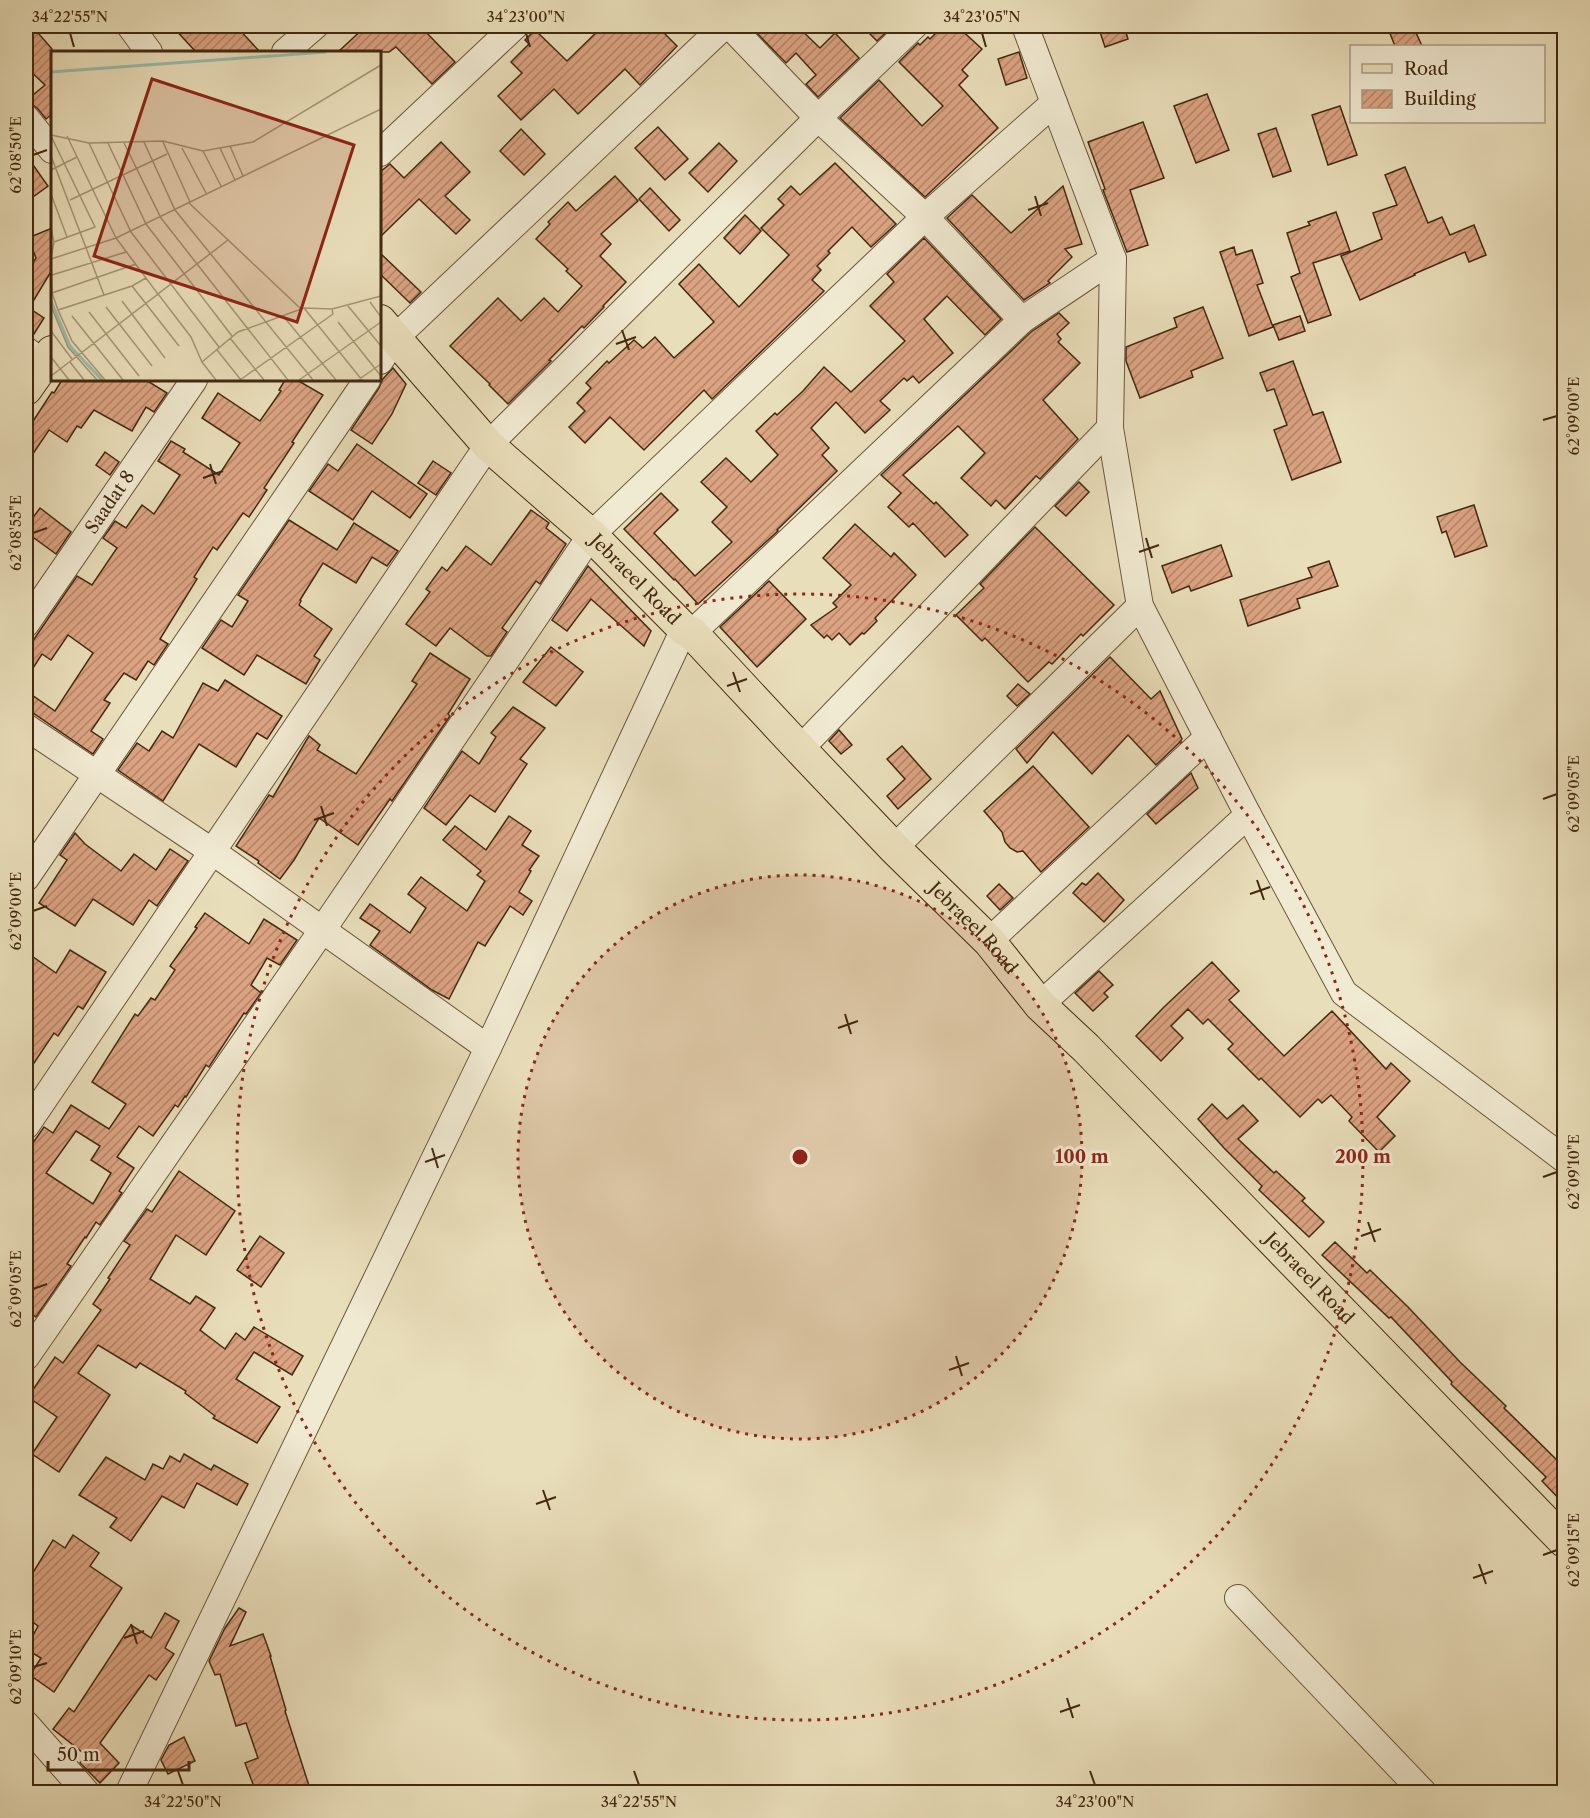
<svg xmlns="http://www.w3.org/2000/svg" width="1590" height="1818" viewBox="0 0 1590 1818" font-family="'Libre Caslon Text',serif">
  <defs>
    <pattern id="building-hatch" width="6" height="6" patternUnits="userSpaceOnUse" patternTransform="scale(1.5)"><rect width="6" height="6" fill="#dca382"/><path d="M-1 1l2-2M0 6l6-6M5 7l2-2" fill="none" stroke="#b48569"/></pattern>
  </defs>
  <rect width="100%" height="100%" fill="#e9deba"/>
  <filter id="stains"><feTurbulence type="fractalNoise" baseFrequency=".00333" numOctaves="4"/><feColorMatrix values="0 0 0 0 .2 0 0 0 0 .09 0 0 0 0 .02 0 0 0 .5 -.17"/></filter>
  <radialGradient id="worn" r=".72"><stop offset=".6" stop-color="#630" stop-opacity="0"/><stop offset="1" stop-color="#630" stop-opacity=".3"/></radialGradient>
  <g fill="url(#building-hatch)" stroke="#422910" stroke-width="1.5" fill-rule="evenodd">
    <polygon points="26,26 32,26 52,49 52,114 46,119 38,109 27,100 45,85 26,67"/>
    <polygon points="172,26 236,26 260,52 196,52"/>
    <polygon points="366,26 420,26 455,62 432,84 396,47 389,52 338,52"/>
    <polygon points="603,26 657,26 677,46 640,85 625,69 578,114 554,89 521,120 498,96 522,73 511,62 529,44 525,40 535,30 567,61"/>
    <polygon points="750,26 797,26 820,48 835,33 859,58 818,97 806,84 816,75 796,53 786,63"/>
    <polygon points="862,26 893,26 877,41"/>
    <polygon points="943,26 957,26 982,49 962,70 968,76 959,85 998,128 925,197 840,118 879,80 922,126 943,106 899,62 918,43 920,45 928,37 930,39"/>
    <polygon points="1098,26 1124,26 1128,39 1105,47"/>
    <polygon points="1387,26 1413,26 1422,46 1395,46"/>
    <polygon points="1019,52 1027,78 1006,85 998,59"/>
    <polygon points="1207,94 1229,150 1196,163 1174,106"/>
    <polygon points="1340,106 1357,155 1328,165 1312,115"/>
    <polygon points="1143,122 1164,178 1130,190 1148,245 1127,252 1103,190 1105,189 1088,142"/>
    <polygon points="658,127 688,159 665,180 635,148"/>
    <polygon points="1276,128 1291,171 1273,177 1258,134"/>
    <polygon points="521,129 545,154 524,175 500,151"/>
    <polygon points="441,142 470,172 445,196 470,220 456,234 419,199 380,237 380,172 390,164 404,178"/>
    <polygon points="719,143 737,161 708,192 689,173"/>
    <polygon points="26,155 48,186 26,202"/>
    <polygon points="835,163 896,224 871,247 852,227 828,251 830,253 817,266 821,270 812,280 824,291 712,399 704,390 644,450 610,417 585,443 569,427 585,411 577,403 591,388 586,383 607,361 609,363 634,340 643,348 655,337 674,358 714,322 679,284 699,264 739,307 789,255 761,228 784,205 778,199 791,186 800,195"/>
    <polygon points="1405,167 1428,223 1442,217 1450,235 1474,225 1486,255 1469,262 1465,252 1414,274 1415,275 1360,300 1341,256 1382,239 1373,213 1397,205 1385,175"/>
    <polygon points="615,176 638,201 601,234 611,244 600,256 626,282 603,306 604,307 584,328 582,326 549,360 551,361 508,404 489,385 490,384 450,346 498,298 521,321 544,298 558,312 582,286 566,271 568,269 536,239 550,224 548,222 568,202 576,211"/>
    <polygon points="1063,186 1082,244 1065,249 1072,257 1048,281 1050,283 1024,300 947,218 972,195 1011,233"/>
    <polygon points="650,188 680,220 669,231 639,199"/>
    <polygon points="1336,212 1350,251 1313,263 1331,315 1308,323 1291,277 1300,273 1287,233 1310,225 1308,222"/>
    <polygon points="745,215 761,231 740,254 724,238"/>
    <polygon points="52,228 52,270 29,308 44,318 32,337 26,335 26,274 36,258 28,238"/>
    <polygon points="924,238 1001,319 985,335 947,296 924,319 953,353 919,383 913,376 907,381 904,378 880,401 890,410 865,433 836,402 811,428 829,448 822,455 837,471 777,530 778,531 698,604 675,579 674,580 624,529 661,493 678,510 654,533 695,576 732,542 712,522 727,507 701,482 726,458 751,482 778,455 756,431 775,413 777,415 803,391 824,367 851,392 905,341 870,306 894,282 887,274"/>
    <polygon points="1234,247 1236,255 1252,250 1263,283 1257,285 1273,327 1249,336 1220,252"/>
    <polygon points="380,253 421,292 410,303 380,274"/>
    <polygon points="1203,307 1223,358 1191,371 1193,377 1140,398 1126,361 1126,347 1177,327 1174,318"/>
    <polygon points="1059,313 1069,323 1057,334 1061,339 1058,342 1080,363 1043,400 1078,439 1040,479 1036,476 1005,509 996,500 991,506 961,478 985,453 958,426 903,475 934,504 936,502 968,535 945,557 913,523 909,527 888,507 901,493 881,475 1031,332"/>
    <polygon points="1300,316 1305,331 1279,340 1273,325"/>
    <polygon points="1293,361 1313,415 1323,412 1341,462 1292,480 1274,430 1287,425 1274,389 1267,391 1260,373"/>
    <polygon points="393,368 406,384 392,414 372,444 351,430 379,388 382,380"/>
    <polygon points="62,380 146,380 167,393 154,412 146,407 132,431 94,410 81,428 77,426 67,442 49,430 26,464 26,432 52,392 54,393"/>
    <polygon points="285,380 297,380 323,395 292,442 294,443 264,488 267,490 249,517 243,513 217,550 213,547 194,577 197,579 160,639 168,644 154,665 148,661 136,680 124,673 104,700 110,703 91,731 103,739 93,754 26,708 26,691 55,711 93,653 68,635 51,660 42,654 26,679 26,651 77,576 92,585 117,548 103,538 115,521 126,528 142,505 154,514 180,475 158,461 171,441 185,449 183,452 219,475 240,443 202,418 218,393 260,421 281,391 279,390"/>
    <polygon points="357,444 427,494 410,518 372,491 353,520 309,491 328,464 338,471"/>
    <polygon points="105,452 119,462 110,475 96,465"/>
    <polygon points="433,461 451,473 436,495 418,483"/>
    <polygon points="1079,482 1089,492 1066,516 1055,506"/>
    <polygon points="1474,505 1487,546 1455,557 1446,531 1442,533 1437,517"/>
    <polygon points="40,508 71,532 56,554 26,532 26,527"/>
    <polygon points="531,510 549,523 546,528 566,544 540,584 536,581 502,628 507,632 491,656 487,656 450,628 436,646 406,624 430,592 426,589 442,567 447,571 466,546 491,565"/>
    <polygon points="289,520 337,550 354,523 398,551 387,566 372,557 356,583 323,563 300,600 301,601 299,605 332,629 314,656 320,660 306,684 257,655 244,675 202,648 221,620 232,627 248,601 238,595"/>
    <polygon points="855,524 891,557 894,553 916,575 875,618 877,621 864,634 862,633 850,645 839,633 832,640 827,635 824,638 811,625 837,607 833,603 851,585 823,558"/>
    <polygon points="1035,527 1114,605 1083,636 1081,634 1052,664 1049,662 1028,682 985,638 982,641 956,615 984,588 980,584"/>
    <polygon points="1221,545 1232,576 1191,591 1189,586 1172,593 1162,566"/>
    <polygon points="1329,561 1338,586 1297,599 1300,608 1248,626 1240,600 1312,577 1308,568"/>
    <polygon points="588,566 651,631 644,646 591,599 567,631 552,620"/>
    <polygon points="769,581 806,619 757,667 720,627"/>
    <polygon points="551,647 583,672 556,706 523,682"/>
    <polygon points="430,653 470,679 448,714 450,716 392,801 390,799 358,845 319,818 294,860 280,879 258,863 259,861 236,846 269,795 273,797 309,736 320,745 317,750 356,774 417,684 412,681"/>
    <polygon points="1110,657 1151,699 1160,691 1182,739 1179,743 1156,765 1128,735 1092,774 1053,732 1027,763 1016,749"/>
    <polygon points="225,680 282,716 267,739 257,733 236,767 199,744 163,801 118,770 137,743 149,751 162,731 173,738 203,683 218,691"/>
    <polygon points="1018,684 1030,694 1017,706 1007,696"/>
    <polygon points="513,707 545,728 520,759 527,764 495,812 470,795 446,825 424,808 462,751 479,764 496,737 491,733"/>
    <polygon points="839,730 852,745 841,754 829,741"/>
    <polygon points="902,746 931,779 898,809 887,796 905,779 887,759"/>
    <polygon points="1033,766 1089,827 1041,872 1023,851 1017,852 1010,848 1005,842 1002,832 984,811"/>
    <polygon points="1191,773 1198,788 1156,824 1147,814"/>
    <polygon points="509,816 531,831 522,845 539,856 529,870 531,871 519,892 532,901 523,915 510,906 485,946 478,942 449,999 432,990 370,945 380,931 360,918 370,904 410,933 426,908 408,894 421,877 467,911 485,881 477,875 481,871 443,840 455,826 486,850"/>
    <polygon points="75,833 85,844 121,871 134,854 156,870 170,849 188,861 157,906 149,900 133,925 93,899 75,926 39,903 67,860 60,855"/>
    <polygon points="1098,873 1124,900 1104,922 1073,893 1082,883 1086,885"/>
    <polygon points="999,884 1013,898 1000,910 987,896"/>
    <path d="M205,913L249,944L264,919L297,940L280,965L267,958L251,985L261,993L246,1014L244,1013L209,1067L206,1065L186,1097L185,1096L178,1107L175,1105L153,1136L139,1126L117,1157L134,1168L119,1191L122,1193L100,1225L96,1222L86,1238L85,1237L67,1264L71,1266L36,1317L26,1310V1153L44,1127L53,1133L71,1105L109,1129L126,1104L92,1082L135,1014L138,1016L151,998L155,1000L175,970L170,966L197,928L195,927ZM76,1131L100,1146L91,1160L111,1173L93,1204L46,1173Z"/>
    <polygon points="70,950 106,972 83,1009 78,1006 58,1036 54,1033 26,1075 26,952 56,973"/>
    <polygon points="1212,962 1239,991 1229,1000 1284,1056 1332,1011 1386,1069 1391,1063 1410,1081 1377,1117 1395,1136 1379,1152 1349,1121 1352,1117 1331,1095 1322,1103 1318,1099 1300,1117 1261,1078 1259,1080 1228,1049 1233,1044 1208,1019 1203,1024 1188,1009 1171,1026 1183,1038 1161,1061 1136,1036 1164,1007"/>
    <polygon points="1099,971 1113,985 1104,993 1108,997 1093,1011 1075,993"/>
    <polygon points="1212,1104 1227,1119 1243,1105 1258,1121 1238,1139 1274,1173 1276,1171 1305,1198 1302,1201 1324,1222 1309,1237 1259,1190 1262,1186 1224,1148 1198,1119"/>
    <polygon points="179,1171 235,1211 206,1255 176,1235 150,1279 190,1304 196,1296 215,1308 200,1330 225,1349 236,1333 245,1340 254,1327 303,1356 292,1375 254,1352 236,1379 280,1407 257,1443 213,1418 215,1416 185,1393 186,1391 140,1363 136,1368 98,1345 78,1373 110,1395 59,1472 32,1454 57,1417 28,1397 55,1357 63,1363 101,1310 93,1304 110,1279 108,1278 130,1245 124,1241 147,1209 152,1212"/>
    <polygon points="260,1236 284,1253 261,1287 237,1270"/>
    <polygon points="1335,1242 1367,1273 1370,1270 1408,1307 1460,1362 1506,1406 1504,1408 1564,1467 1564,1504 1542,1481 1546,1477 1451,1384 1452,1382 1391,1317 1389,1318 1322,1255"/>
    <polygon points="184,1454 211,1470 214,1465 248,1484 237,1505 197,1483 184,1508 162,1496 131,1541 110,1527 117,1518 79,1495 106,1457 145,1480 153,1464 163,1469 170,1456 180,1462"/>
    <polygon points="73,1535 99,1553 90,1566 122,1588 54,1692 30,1675 41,1658 26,1649 38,1626 26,1617 26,1584 53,1540 65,1548"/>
    <polygon points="239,1608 246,1612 230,1646 263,1634 271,1656 270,1656 286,1710 285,1711 311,1792 256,1792 245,1763 258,1758 246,1723 236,1726 220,1674 215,1675 209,1661 225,1628"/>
    <polygon points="165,1613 179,1621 165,1648 174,1654 156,1680 149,1675 100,1743 119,1763 100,1783 80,1763 87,1756 53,1729 69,1708 74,1712 131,1625 151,1638"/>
    <polygon points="184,1737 195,1761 168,1774 161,1760 169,1745"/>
  </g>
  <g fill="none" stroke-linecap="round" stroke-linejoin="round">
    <defs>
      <g id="minor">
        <polyline points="130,26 149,52"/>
        <polyline points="730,26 818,118 925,217 1022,320"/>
        <polyline points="1025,26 1113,259 1110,428 1140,606 1248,815 1344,993 1564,1159"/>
        <polyline points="285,52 315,26"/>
        <polyline points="26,118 52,150"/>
        <polyline points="380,153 515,26"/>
        <polyline points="26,350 44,364"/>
        <polyline points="380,361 396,337 724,26"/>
        <path id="s1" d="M26,624L194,380"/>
        <polyline points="692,633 1022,320 1113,259"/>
        <polyline points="26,727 213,852 488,1048"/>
        <polyline points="800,749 1110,428"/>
        <polyline points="894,848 1140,606"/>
        <polyline points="26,878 367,380"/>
        <polyline points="989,941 1208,737"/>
        <polyline points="1040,1005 1248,815"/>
        <polyline points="26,1126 488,445 818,118 914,26"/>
        <polyline points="26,1357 323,929 591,535 925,217 1054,103"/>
        <polyline points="1238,1598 1423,1792"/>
        <polyline points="26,1724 86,1792"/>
        <polyline points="129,1792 488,1048 684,629"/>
      </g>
      <g id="major">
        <path id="s2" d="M380,321L488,445L591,535L684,629L692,633L800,749L894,848L989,941L1040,1005L1086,1048L1564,1541"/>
        <polyline points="26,389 52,352"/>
      </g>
    </defs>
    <use href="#minor" stroke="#6c563a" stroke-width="28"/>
    <use href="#major" stroke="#422910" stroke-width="34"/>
    <use href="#minor" stroke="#f1ead2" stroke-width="26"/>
    <use href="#major" stroke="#e9deba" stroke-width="32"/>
  </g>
  <path fill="none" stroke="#422910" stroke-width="2" d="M70,33L74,47M526,33L530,47M982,33L986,47M33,155L47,150M1035,196L1041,216M1028,210L1048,203M622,330L629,350M616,344L636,337M1543,420L1557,416M210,464L216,484M203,478L223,471M33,533L47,528M1146,538L1152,558M1139,552L1159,545M733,672L740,692M727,686L747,679M1543,799L1557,794M321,806L327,826M314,820L334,813M1257,880L1264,900M1250,894L1270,887M33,911L47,906M845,1014L851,1034M838,1028L858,1021M432,1148L438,1168M425,1162L445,1155M1543,1177L1557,1172M1368,1222L1375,1242M1361,1236L1381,1229M33,1289L47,1284M956,1356L962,1376M949,1370L969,1363M543,1490L550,1510M536,1504L556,1497M1543,1555L1557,1550M1479,1564L1486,1584M1473,1578L1493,1571M131,1624L137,1644M124,1638L144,1631M33,1667L47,1663M1067,1698L1073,1718M1060,1712L1080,1705M178,1771L183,1785M634,1771L639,1785M1090,1771L1095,1785"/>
  <circle cx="800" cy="1157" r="282" fill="#8f2418" fill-opacity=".12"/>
  <g fill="none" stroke="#8f2418" stroke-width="3" stroke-dasharray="3 6">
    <circle cx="800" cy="1157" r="282"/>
    <circle cx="800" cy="1157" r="563"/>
  </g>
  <g text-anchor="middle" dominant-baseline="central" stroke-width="6" stroke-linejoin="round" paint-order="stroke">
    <g font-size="18" fill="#422910" stroke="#f1ead2">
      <text stroke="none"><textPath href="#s1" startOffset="148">Saadat 8</textPath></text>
      <text stroke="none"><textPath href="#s2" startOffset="364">Jebraeel Road</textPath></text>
      <text stroke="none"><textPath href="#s2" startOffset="850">Jebraeel Road</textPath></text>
      <text stroke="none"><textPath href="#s2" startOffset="1336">Jebraeel Road</textPath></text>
    </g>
  </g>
  <g transform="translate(51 51)">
    <rect width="330" height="330" fill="#e9deba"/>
    <path fill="none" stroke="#99bdaa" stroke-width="3" d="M0,21L275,1M0,250L19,295L51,329"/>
    <path fill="none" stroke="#a69676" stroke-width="1.5" d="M0,84L38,92L112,90L152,100L202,91L330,14M0,85L44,176L3,191M93,91L124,159L262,329M112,91L139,151M38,92L80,181L168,296M57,92L95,173L181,285M73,92L110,167L237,329M179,95L192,125M131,97L155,142M169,97L184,129M152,100L170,135M0,105L53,244M0,119L26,106M0,143L16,186M19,149L116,103M138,152L250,258M0,178L3,191L0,207M0,208L65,187L16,85M0,211L1,242L7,259L21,290L54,329M1,224L75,201M81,235L128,295M1,242L85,213M71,250L114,307M319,251L330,266M0,255L17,296L46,329M297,255L330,295M55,256L101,315M253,257L311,329M7,259L81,235L95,227M38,261L88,325M21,265L72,329M233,266L285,329M287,271L330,325M0,280L21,308M179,287L213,329M166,299L190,329M0,306L18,329M19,311L33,329M151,311L187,281L253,257L281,258L330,245M0,325L107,243L65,187L330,58M165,329L151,311L140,286L107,243L177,189M189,329L282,263L281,258M248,329L330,271M307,329L330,313"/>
    <path fill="#8f2418" fill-opacity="0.15" stroke="#8f2418" stroke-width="3" d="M101,28L303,94L246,271L43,205Z"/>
    <rect width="330" height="330" fill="none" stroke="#422910" stroke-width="3"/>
  </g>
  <circle cx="800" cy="1157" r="9" fill="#8f2418" stroke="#f1ead2" stroke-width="3"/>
  <g font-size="18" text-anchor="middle" font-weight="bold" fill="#8f2418" stroke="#f1ead2" stroke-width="6" stroke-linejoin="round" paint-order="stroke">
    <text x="1082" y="1163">100 m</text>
    <text x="1363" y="1163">200 m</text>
  </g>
  <rect width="1590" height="1818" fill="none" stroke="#e9deba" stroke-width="66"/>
  <rect x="1350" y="45" width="195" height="78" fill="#f1ead2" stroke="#ab9d84" stroke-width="1.5"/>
  <rect x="1362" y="64" width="30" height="9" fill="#e9deba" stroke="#ab9d84" stroke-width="1.5"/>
  <text x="1404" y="75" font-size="18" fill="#422910">Road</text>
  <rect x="1362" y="90" width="30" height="18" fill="url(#building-hatch)" stroke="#ab9d84" stroke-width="1.5"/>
  <text x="1404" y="105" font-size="18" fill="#422910">Building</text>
  <path d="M48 1761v9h141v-9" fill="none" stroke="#422910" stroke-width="3"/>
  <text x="57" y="1761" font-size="18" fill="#422910" stroke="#f1ead2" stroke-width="4.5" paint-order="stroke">50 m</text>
  <rect x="33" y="33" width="1524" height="1752" fill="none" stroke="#422910" stroke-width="2"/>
  <g font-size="15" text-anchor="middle" fill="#422910">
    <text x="70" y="22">34°22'55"N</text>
    <text x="526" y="22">34°23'00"N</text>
    <text x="982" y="22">34°23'05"N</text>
    <text transform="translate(16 155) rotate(-90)" y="5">62°08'50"E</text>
    <text transform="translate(1574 416) rotate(-90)" y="5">62°09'00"E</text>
    <text transform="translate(16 533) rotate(-90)" y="5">62°08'55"E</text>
    <text transform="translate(1574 794) rotate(-90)" y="5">62°09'05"E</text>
    <text transform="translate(16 911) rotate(-90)" y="5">62°09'00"E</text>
    <text transform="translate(1574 1172) rotate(-90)" y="5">62°09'10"E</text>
    <text transform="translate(16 1289) rotate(-90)" y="5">62°09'05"E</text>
    <text transform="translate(1574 1550) rotate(-90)" y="5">62°09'15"E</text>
    <text transform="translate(16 1667) rotate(-90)" y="5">62°09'10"E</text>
    <text x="183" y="1807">34°22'50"N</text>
    <text x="639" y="1807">34°22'55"N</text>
    <text x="1095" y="1807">34°23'00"N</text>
  </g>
  <rect width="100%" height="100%" filter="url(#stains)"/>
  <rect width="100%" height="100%" fill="url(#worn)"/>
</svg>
